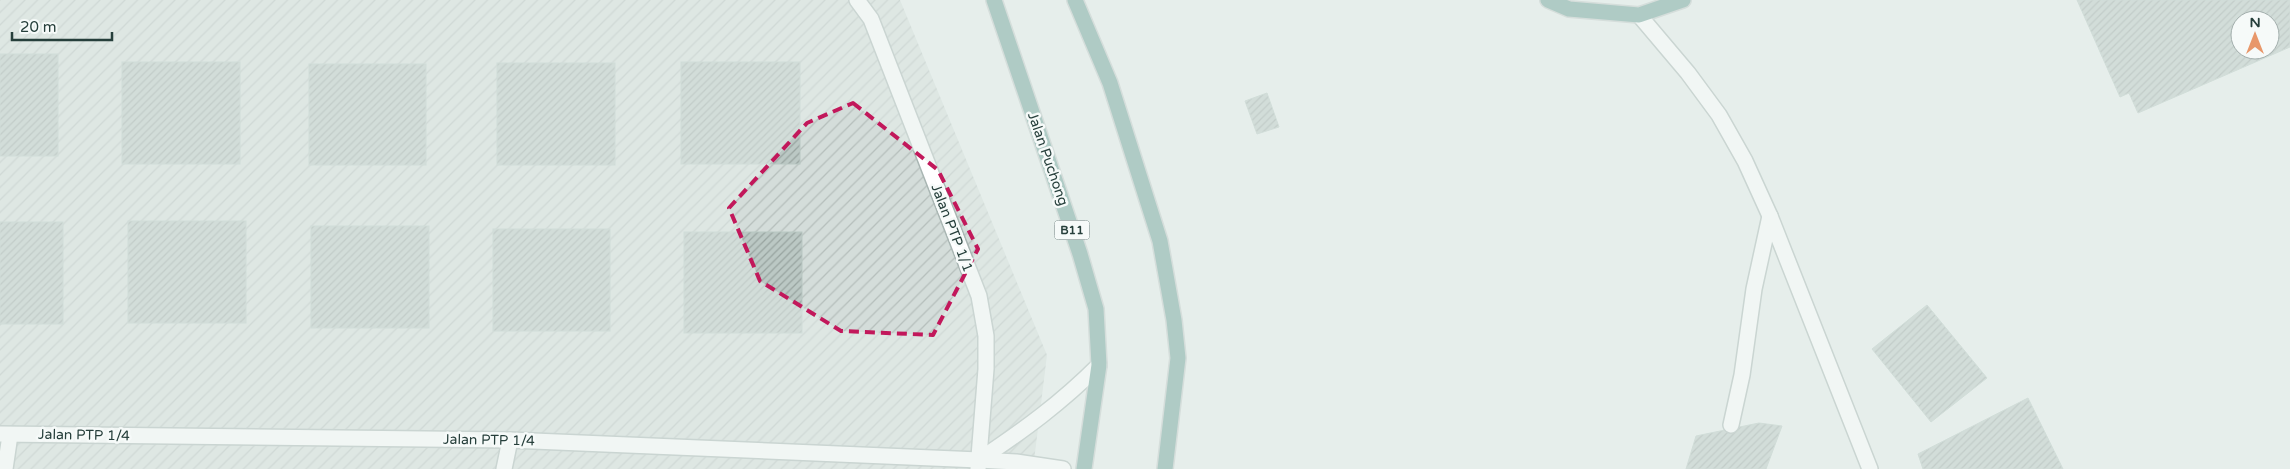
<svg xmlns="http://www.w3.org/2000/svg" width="2290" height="469" viewBox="0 0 2290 469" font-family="'Varela Round',sans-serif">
  <defs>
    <pattern id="industrial-furrows" width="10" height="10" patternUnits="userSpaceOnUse" patternTransform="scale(1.25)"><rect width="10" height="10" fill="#d4ddda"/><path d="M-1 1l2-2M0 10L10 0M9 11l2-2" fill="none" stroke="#b6bfbc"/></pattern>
    <pattern id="building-hatch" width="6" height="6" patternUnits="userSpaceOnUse" patternTransform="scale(1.25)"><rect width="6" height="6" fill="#bbc8c4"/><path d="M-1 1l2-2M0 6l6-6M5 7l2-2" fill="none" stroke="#98a4a0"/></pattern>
  </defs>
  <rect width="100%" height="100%" fill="#e6eeeb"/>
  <polygon fill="url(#industrial-furrows)" points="0,0 900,0 1047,355 1033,469 0,469"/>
  <g fill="url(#building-hatch)" stroke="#b8c7c2" fill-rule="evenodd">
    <path d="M2077,0H2290V47L2138,113L2129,93L2120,97ZM2240,20H2270V50H2240Z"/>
    <rect x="0" y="54" width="58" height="102"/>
    <rect x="122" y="62" width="118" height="102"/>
    <rect x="681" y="62" width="119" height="102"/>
    <rect x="497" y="63" width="118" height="102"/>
    <rect x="309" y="64" width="117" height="101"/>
    <polygon points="1267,93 1279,127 1257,134 1245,101"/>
    <rect x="128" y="221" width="118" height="102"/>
    <rect x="0" y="222" width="63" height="102"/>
    <rect x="311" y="226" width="118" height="102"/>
    <rect x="493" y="229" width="117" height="102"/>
    <rect x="684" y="232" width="118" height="101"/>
    <polygon points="1927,305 1987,378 1931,422 1872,349"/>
    <polygon points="2028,398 2063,469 1923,469 1918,454"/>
    <polygon points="1759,423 1782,426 1766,469 1686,469 1696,436"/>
  </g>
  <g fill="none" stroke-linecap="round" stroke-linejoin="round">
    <defs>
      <g id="minor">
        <polyline points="857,0 871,19 979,296 986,336 986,369 978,469"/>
        <polyline points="1639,15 1688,73 1719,115 1745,161 1770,216 1870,469"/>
        <polyline points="1731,425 1742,375 1754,289 1770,216"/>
        <polyline points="0,434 510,440 979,460 1016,462 1063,469"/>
        <path d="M979,460C1024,430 1061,403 1099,365"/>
        <polyline points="5,469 10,435"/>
        <polyline points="504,469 510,440"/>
      </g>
      <g id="major">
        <polyline points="994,0 1080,254 1096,309 1099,365 1084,469"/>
        <polyline points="1075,0 1110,83 1160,241 1174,320 1178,358 1165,469"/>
        <polyline points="1548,0 1569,9 1639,15 1683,0"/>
      </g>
    </defs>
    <use href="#minor" stroke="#a9b6b3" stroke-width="18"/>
    <use href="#major" stroke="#c2c9c8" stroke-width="18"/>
    <use href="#minor" stroke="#fff" stroke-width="15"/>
    <use href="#major" stroke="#6ea098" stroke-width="15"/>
  </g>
  <path d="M0 0H2290V469H0ZM853,103L938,170L978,249L933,335L841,331L760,281L729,208L807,123Z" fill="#e6eeeb" fill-opacity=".55" fill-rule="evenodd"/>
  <path fill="none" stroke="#c2185b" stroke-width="4" stroke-dasharray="10 6" stroke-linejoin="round" d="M853,103L938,170L978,249L933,335L841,331L760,281L729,208L807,123Z"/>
  <g text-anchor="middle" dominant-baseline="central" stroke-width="5" stroke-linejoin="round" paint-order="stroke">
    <rect fill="#f6faf9" stroke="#647774" stroke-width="1" x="1054.5" y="220.5" width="35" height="19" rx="4"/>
    <g font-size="12" font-weight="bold" fill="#263f3b">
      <text x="1072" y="230">B11</text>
    </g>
    <g font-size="14" fill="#263f3b" stroke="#f6faf9">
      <text transform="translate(1048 159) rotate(71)">Jalan Puchong</text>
      <text transform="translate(952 228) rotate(69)">Jalan PTP 1/1</text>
      <text transform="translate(84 435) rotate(1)">Jalan PTP 1/4</text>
      <text transform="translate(489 440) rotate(1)">Jalan PTP 1/4</text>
    </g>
  </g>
  <g transform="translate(2255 35)"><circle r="24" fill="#f6faf9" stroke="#a3afad"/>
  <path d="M0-4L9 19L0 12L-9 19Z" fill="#e8976a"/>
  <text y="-8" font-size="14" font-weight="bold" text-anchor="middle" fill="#263f3b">N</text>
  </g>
  <path d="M12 32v8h100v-8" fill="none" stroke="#263f3b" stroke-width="2.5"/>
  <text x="20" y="32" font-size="15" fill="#263f3b" stroke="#f6faf9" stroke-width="4" paint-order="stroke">20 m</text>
</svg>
